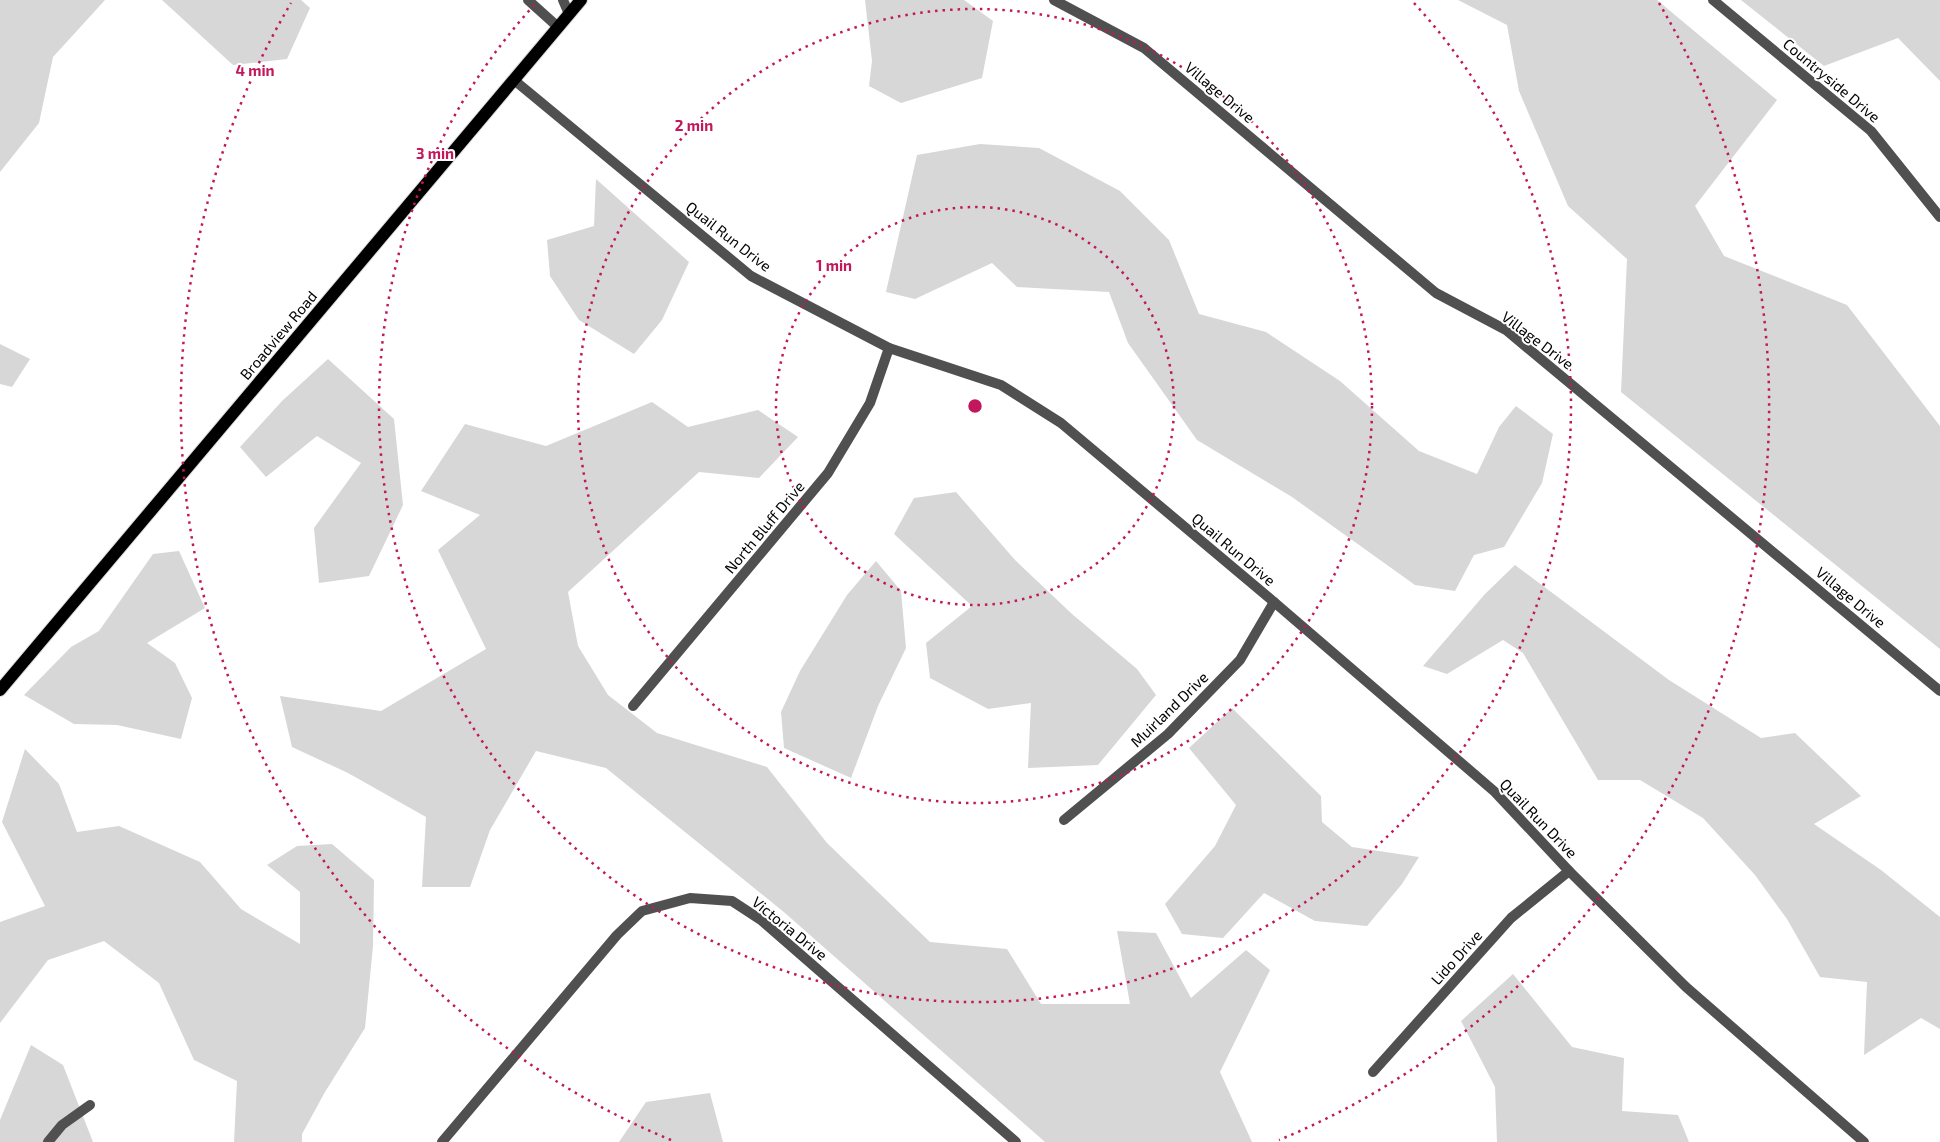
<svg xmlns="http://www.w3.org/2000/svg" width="1940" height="1142" viewBox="0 0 1940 1142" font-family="'Exo 2',sans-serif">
  <rect width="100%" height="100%" fill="#fff"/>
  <g fill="#d7d7d7">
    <polygon points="0,0 105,0 53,57 39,123 0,172"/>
    <polygon points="162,0 301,0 310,8 287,59 233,65"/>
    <polygon points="865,0 964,0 993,21 982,78 901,103 869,86 872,61"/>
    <polygon points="1458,0 1657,0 1777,100 1695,206 1724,256 1847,305 1940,426 1940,649 1621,392 1627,259 1568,206 1519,91 1507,25"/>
    <polygon points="1741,0 1940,0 1940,81 1898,38 1824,66"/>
    <polygon points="980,144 1039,148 1120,191 1169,240 1199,314 1266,332 1340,381 1419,451 1477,474 1499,427 1516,406 1553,434 1542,483 1504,547 1474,555 1455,591 1415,585 1292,497 1197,440 1128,343 1109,292 1017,287 992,263 915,299 886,292 917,155"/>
    <polygon points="596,179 689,262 662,320 634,354 579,320 550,276 547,240 594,226"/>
    <polygon points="0,344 30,359 12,387 0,384"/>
    <polygon points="328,359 394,419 403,505 369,576 319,583 314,528 361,463 317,436 266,477 240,447 282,401"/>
    <polygon points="652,402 688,427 758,410 798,437 759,478 699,472 568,592 578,646 608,695 657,733 767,767 827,843 930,942 1007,949 1041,1004 1130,1004 1117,931 1156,933 1191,998 1246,950 1270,970 1220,1072 1252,1142 1045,1142 785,913 606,768 536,751 490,830 470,887 422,887 426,817 348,773 292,747 280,696 381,711 486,649 438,550 480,515 421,491 465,424 546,446"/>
    <polygon points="956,492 1015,560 1072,614 1137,669 1156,695 1098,765 1028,768 1031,703 988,709 930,678 926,643 972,606 894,534 914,498"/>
    <polygon points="179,551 205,608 147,643 175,663 192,698 181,739 117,725 74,724 24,695 71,647 99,631 153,554"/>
    <polygon points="876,561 901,591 906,648 878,706 851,778 784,748 781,712 800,671 847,595"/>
    <polygon points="1515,565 1669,680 1761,738 1795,733 1861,796 1814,824 1881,870 1940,917 1940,1029 1921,1018 1864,1055 1867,982 1820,977 1787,919 1755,875 1703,818 1640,780 1598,780 1523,653 1503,640 1447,674 1423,666 1485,594"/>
    <polygon points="1232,708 1321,796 1322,822 1352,847 1419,857 1402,884 1367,926 1315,921 1264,893 1223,938 1182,934 1165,904 1215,846 1236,805 1189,748"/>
    <polygon points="25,749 59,784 77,832 119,826 200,862 241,909 300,944 300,892 267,865 297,846 332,844 374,880 373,946 365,1028 325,1092 302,1134 302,1142 234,1142 237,1081 194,1060 159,983 104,941 48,960 0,1023 0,922 45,906 2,822"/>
    <polygon points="1513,974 1572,1047 1624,1058 1622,1111 1678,1115 1689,1142 1497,1142 1495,1087 1461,1021"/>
    <polygon points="31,1045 63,1065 93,1142 0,1142 0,1120"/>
    <polygon points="710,1093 723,1142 619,1142 646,1102"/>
  </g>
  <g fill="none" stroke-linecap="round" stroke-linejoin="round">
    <defs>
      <polyline id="primary" points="0,690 581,0"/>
    </defs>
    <use href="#primary" stroke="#dbdbdb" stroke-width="14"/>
    <g stroke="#505050" stroke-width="10">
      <polyline points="528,0 558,27"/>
      <polyline points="563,0 569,14"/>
    </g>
    <g stroke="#505050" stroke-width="10">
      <polyline points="1054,0 1144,48 1436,293 1506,330 1940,691"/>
      <polyline points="1713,0 1871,131 1940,217"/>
      <polyline points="514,80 751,276 889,348 1001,385 1061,423 1274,602 1495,792 1569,871 1686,987 1864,1142"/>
      <polyline points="633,706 828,473 870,403 889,348"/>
      <polyline points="1064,820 1168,734 1240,660 1274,602"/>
      <polyline points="1373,1072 1511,918 1569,871"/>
      <polyline points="48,1142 62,1125 90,1105"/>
      <polyline points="442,1142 617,935 642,911 690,898 732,901 761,920 1016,1142"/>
    </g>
    <use href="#primary" stroke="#000" stroke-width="12"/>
  </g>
  <g fill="none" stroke="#c2185b" stroke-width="2.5" stroke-dasharray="2.5 5">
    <circle cx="975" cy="406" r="199"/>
    <circle cx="975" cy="406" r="397"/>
    <path d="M1414 3A596 596 0 1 1 536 3"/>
    <path d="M671 1140A794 794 0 0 1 291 3M1659 3A794 794 0 0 1 1279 1140"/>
  </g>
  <g text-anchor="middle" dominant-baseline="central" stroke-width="4" stroke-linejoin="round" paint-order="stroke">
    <g font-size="15" fill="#000" stroke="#fff">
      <text transform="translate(1832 80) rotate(40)">Countryside Drive</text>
      <text transform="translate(1220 92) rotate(40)">Village Drive</text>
      <text transform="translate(729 236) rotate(38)">Quail Run Drive</text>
      <text transform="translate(278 335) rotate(-50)">Broadview Road</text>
      <text transform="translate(1538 340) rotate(37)">Village Drive</text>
      <text transform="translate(764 527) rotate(-50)">North Bluff Drive</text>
      <text transform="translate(1234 549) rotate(40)">Quail Run Drive</text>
      <text transform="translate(1851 597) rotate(40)">Village Drive</text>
      <text transform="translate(1169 709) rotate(-44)">Muirland Drive</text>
      <text transform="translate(1539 818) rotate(46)">Quail Run Drive</text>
      <text transform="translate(790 928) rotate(39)">Victoria Drive</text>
      <text transform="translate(1456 957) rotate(-48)">Lido Drive</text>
    </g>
  </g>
  <circle cx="975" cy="406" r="8" fill="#c2185b" stroke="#fff" stroke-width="2.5"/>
  <g font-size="15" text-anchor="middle" font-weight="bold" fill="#c2185b" stroke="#fff" stroke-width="4" stroke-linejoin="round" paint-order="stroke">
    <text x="255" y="76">4 min</text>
    <text x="694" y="131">2 min</text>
    <text x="435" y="159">3 min</text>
    <text x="834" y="271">1 min</text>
  </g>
</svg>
